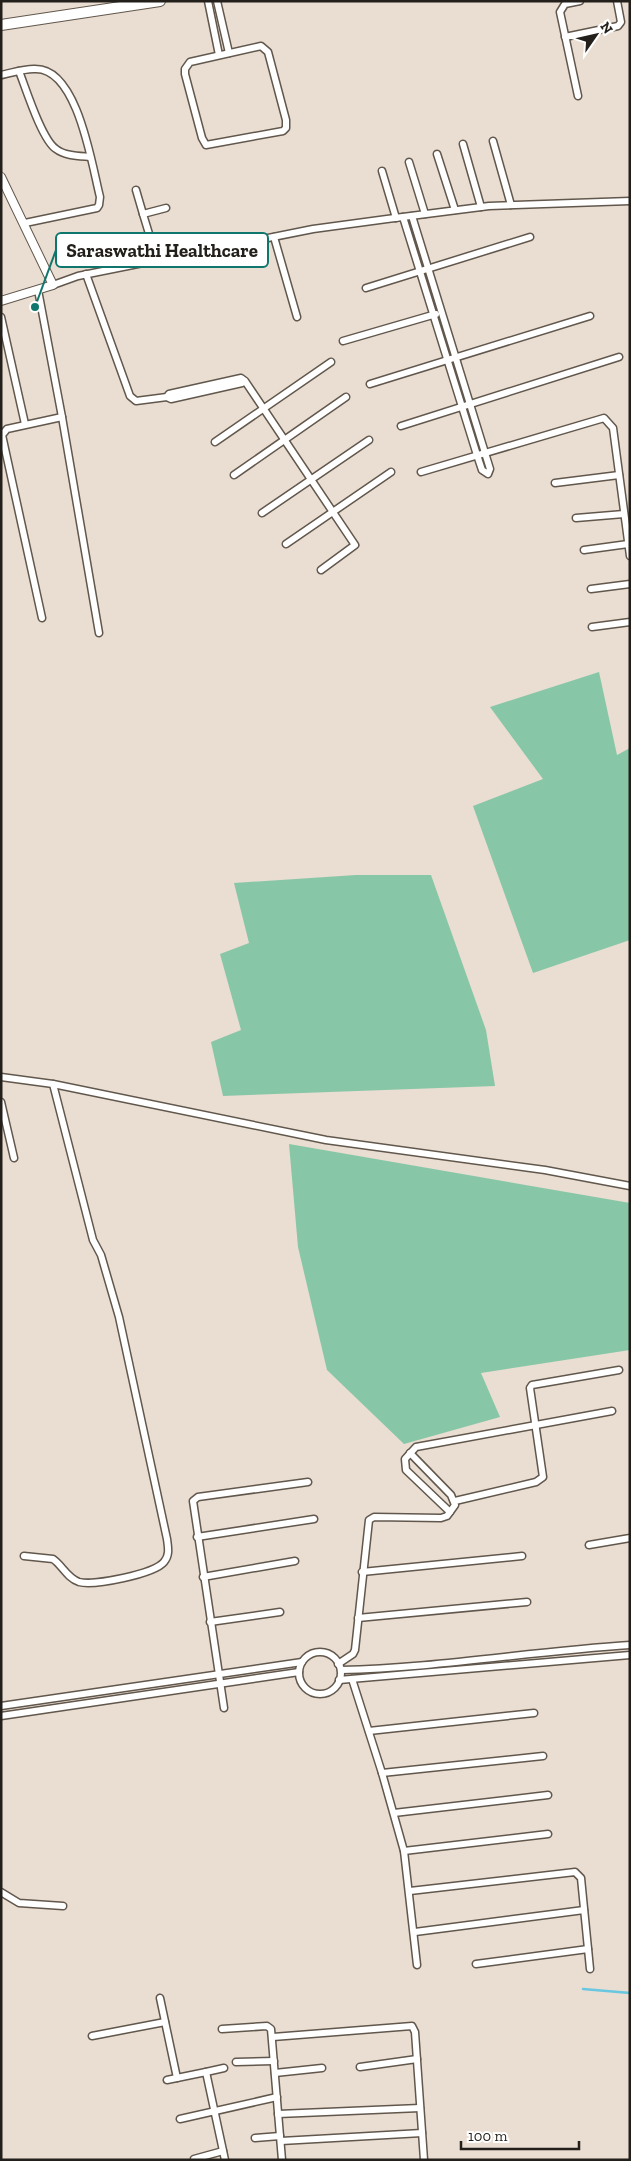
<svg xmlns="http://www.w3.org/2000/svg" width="631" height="2161" viewBox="0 0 631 2161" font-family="'Zilla Slab',serif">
  <rect width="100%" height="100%" fill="#eaddd1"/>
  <g fill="#87c7a8">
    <polygon points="599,672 617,755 630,748 630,940 533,973 473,806 543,779 490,707"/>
    <polygon points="356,875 431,875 486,1030 495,1086 223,1096 211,1042 241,1030 220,954 249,943 234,883"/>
    <polygon points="289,1144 630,1203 630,1350 481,1373 500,1417 404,1444 327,1370 298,1247"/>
  </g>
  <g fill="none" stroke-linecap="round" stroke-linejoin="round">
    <polyline stroke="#68c7e1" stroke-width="2.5" points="583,1989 630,1993"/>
    <defs>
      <g id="minor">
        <polyline points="208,1 219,55"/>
        <polyline points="217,1 229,53"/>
        <polyline points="565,37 618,26 621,22 617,1"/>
        <polygon points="261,46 268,52 286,120 286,128 283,131 206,145 202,138 185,74 185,69 190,62"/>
        <path d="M19,71C26,89 42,140 56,149C65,156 79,156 90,157"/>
        <path d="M1,75C12,73 25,68 36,69C78,69 92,166 100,197L99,205L97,208L25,223"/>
        <polyline points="578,96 560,12 565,4 580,1"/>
        <polyline points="493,141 511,205"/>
        <polyline points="463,144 481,207"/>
        <polyline points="437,154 455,210"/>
        <polyline points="409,162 425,214"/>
        <polyline points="382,171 396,218"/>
        <polyline points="136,190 143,214"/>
        <polyline points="403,217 477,455 482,470 488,474 490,469 412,216"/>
        <polyline points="274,237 297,317"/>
        <polyline points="157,260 143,214 166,208"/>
        <polyline points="86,274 130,396 136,401 167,397"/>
        <polyline points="53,285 78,276 313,229 387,219 489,206 630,201"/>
        <polyline points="366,288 530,237"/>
        <polyline points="38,290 62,417 99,633"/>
        <polyline points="1,317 25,424"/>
        <polyline points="343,341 436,314"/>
        <polyline points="245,381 242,383 171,399 167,397 169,394 241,378 245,381 355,545 321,570"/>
        <polyline points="370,384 590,316"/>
        <polyline points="401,426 619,357"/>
        <polyline points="215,442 331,362"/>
        <polyline points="421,472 604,418 613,428 630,556"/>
        <polyline points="234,475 346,397"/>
        <polyline points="555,483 619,475"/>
        <polyline points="262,513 369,440"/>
        <polyline points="576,518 624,514"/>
        <polyline points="286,544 391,472"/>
        <polyline points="584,550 628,544"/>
        <polyline points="591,589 630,584"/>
        <polyline points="42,618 2,435 7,429 62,417"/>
        <polyline points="592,627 630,622"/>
        <polyline points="1,1077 53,1084 326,1140 545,1170 630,1186"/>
        <polyline points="1,1102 14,1158"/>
        <polyline points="455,1501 536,1482 543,1477 530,1388 532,1385 619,1370"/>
        <polyline points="450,1512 406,1470 405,1459 416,1447 612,1411"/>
        <polyline points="197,1537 314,1519"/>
        <polyline points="589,1545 630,1538"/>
        <path d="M24,1556L53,1559C62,1565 67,1578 79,1582C94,1586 154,1574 164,1562C170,1555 168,1547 167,1539L119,1317L101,1255L93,1240L53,1084"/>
        <polyline points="362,1572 522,1556"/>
        <polyline points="203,1577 295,1561"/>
        <polyline points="358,1618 527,1602"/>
        <polyline points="210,1622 280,1612"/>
        <circle cx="320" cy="1673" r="21"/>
        <polyline points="338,1664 353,1654 355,1650 369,1520 374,1517 441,1518 447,1516 455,1505 451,1495 410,1453"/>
        <path d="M341,1670C437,1668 533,1651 630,1645"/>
        <polyline points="352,1679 382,1773 404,1851 417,1965"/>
        <polyline points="339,1680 630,1655"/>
        <polyline points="1,1706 302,1662"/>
        <polyline points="224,1708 193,1501 198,1497 308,1482"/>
        <polyline points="1,1716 299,1672"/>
        <polyline points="369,1731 534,1713"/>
        <polyline points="382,1773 543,1756"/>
        <polyline points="394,1813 548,1795"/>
        <polyline points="404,1851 548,1834"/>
        <polyline points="410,1891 575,1872 581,1878 590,1969"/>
        <polyline points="1,1892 19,1903 63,1906"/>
        <polyline points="415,1932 584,1910"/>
        <polyline points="476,1964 588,1949"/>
        <polyline points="160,1998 177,2078"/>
        <polyline points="222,2029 267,2026 271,2029 282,2160"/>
        <polyline points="92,2036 165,2022"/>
        <polyline points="273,2037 412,2026 415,2032 424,2160"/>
        <polyline points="236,2062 274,2061"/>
        <polyline points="360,2067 417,2059"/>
        <polyline points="206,2072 224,2068"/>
        <polyline points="275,2073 322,2068"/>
        <polyline points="167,2080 206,2072 225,2160"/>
        <polyline points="278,2114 420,2108"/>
        <polyline points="180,2119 277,2097"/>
        <polyline points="255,2138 280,2136"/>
        <polyline points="281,2141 422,2133"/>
        <polyline points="194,2159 223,2151"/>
      </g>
      <polyline id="tertiary" points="1,177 53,285 1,301"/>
      <polyline id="primary" points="1,25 160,1"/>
    </defs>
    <use href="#minor" stroke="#61574c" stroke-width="9"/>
    <use href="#tertiary" stroke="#61574c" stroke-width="10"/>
    <use href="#primary" stroke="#61574c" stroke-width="12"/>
    <use href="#minor" stroke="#fff" stroke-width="6"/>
    <use href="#tertiary" stroke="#fff" stroke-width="8"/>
    <use href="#primary" stroke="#fff" stroke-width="10"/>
  </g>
  <path fill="none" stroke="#0f766e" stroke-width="2" d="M35 307L56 250"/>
  <circle fill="#0f766e" stroke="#fff" stroke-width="2" cx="35" cy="307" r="5"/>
  <rect fill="#fff" stroke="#0f766e" stroke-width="2" x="56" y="233" width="212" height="34" rx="5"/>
  <g font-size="19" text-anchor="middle" font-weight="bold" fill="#231f1a">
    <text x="162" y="257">Saraswathi Healthcare</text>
  </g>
  <rect width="631" height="2161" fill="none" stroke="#231f1a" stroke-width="5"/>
  <g transform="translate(596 35) rotate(56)" stroke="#ffffff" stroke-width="4" paint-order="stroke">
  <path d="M0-4L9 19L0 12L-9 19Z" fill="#231f1a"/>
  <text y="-8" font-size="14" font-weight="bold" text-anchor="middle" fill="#231f1a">N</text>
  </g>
  <path d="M461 2141v8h118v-8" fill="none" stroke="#231f1a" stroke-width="2.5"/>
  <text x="468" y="2141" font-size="15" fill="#231f1a" stroke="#ffffff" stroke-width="4" paint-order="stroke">100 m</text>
</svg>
